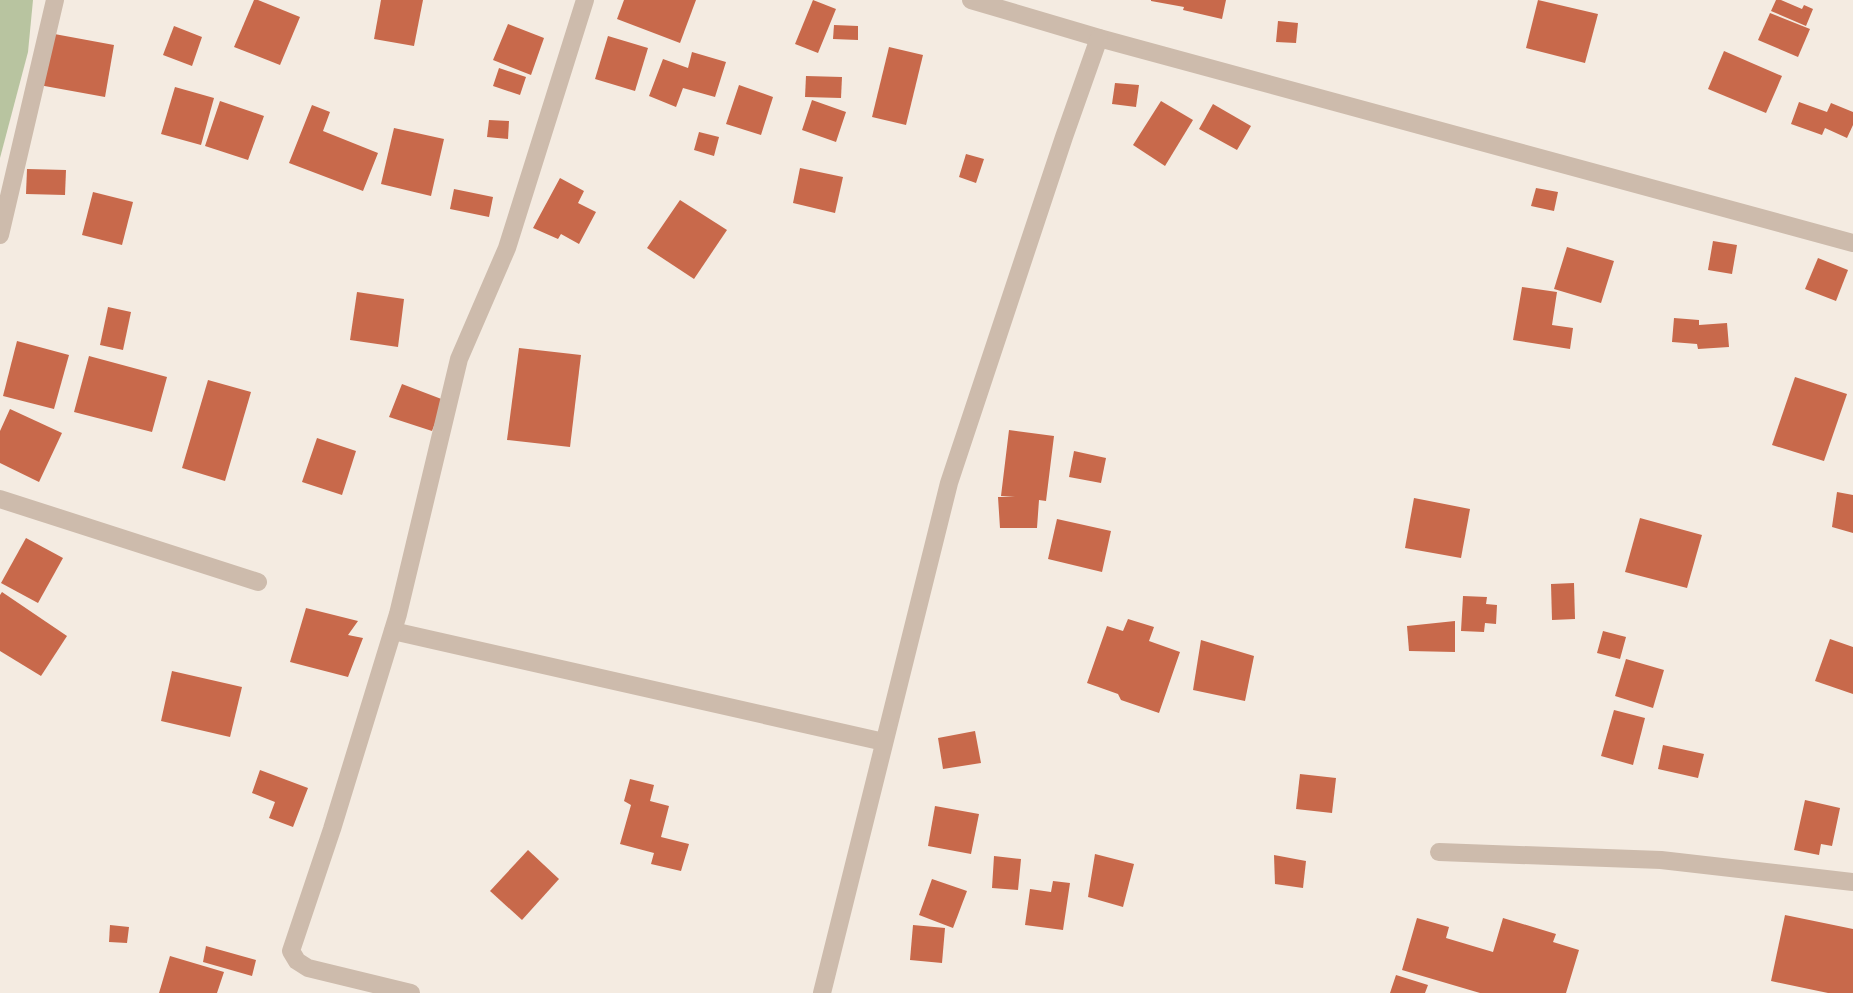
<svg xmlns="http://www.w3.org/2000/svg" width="1853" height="993" viewBox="0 0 1853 993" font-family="'Alegreya Sans',sans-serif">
  <rect width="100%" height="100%" fill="#f4ebe1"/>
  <polygon fill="#b8c4a0" points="0,0 33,0 28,52 0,158"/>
  <g fill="#c8694b">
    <polygon points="254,0 258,0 300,17 280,65 234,47"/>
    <polygon points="381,0 423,0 414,46 374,39"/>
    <polygon points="624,0 696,0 680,43 617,19"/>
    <polygon points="813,0 836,9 818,53 795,44"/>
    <polygon points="1151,0 1226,0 1222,19 1183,10 1184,7 1151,1"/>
    <polygon points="1538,0 1598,14 1585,63 1526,48"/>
    <polygon points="1776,0 1781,0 1802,9 1804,5 1813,9 1806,26 1771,11"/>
    <polygon points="1770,13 1810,29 1798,57 1758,40"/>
    <polygon points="1278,21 1298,23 1296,43 1276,42"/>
    <polygon points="508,24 544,38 531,75 493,60"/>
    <polygon points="834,25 858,26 858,40 833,39"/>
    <polygon points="174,26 202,37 192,66 163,55"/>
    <polygon points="49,33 114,45 105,97 39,85"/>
    <polygon points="608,36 648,48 635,91 595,79"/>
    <polygon points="889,47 923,55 906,125 872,117"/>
    <polygon points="1724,51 1782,76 1766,113 1708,89"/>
    <polygon points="692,52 726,62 715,97 683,88 676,107 649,96 663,59 688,68"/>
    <polygon points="499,68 526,77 520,95 493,86"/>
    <polygon points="806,76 842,77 841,98 805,97"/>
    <polygon points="1115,83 1139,85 1136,107 1112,104"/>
    <polygon points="739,85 773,97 761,135 726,124"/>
    <polygon points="175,87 214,98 201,145 161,134"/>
    <polygon points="812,100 846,112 836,142 802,130"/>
    <polygon points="220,101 264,116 248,160 205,146"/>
    <polygon points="1161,101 1193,120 1165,166 1133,145"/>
    <polygon points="1799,102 1827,112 1831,103 1853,112 1853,125 1847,138 1825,128 1822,135 1791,124"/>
    <polygon points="1213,104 1251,126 1237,150 1199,129"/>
    <polygon points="312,105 330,112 323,131 378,153 363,191 289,163"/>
    <polygon points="489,120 509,121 508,139 487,137"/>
    <polygon points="394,128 444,139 431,196 381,184"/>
    <polygon points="699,132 719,137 714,156 694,150"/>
    <polygon points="966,154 984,159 976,183 959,177"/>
    <polygon points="800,168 843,177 835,213 793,203"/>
    <polygon points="27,169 66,170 65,195 26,194"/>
    <polygon points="560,178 584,191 578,203 596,212 579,244 561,234 558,239 533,228"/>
    <polygon points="1536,188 1558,192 1554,211 1531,206"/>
    <polygon points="454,189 493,197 489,217 450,209"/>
    <polygon points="93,192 133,202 122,245 82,235"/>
    <polygon points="680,200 727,230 694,279 647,248"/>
    <polygon points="1713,241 1737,245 1732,274 1708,270"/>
    <polygon points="1567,247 1614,261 1601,303 1554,289"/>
    <polygon points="1818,258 1848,270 1836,301 1805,289"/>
    <polygon points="1522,287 1557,292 1552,325 1573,328 1570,349 1513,340"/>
    <polygon points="357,292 404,299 398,347 350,340"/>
    <polygon points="108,307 131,312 123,350 100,345"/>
    <polygon points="1674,318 1699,320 1699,325 1727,323 1729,347 1698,349 1697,344 1672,342"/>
    <polygon points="17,341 69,355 54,409 3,396"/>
    <polygon points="519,348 581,355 570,447 507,440"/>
    <polygon points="89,356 167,377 152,432 74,412"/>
    <polygon points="1795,377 1847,394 1824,461 1772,445"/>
    <polygon points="208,380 251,392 225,481 182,468"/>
    <polygon points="402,384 444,400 432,431 389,417"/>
    <polygon points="10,409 62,433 39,482 0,463 0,431"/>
    <polygon points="1009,430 1054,436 1046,501 1039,500 1037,528 1000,528 998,497 1015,497 1001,496"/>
    <polygon points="317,438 356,451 342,495 302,482"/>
    <polygon points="1074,451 1106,458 1101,483 1069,477"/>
    <polygon points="1837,492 1853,495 1853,533 1832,527"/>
    <polygon points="1414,498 1470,509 1461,558 1405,548"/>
    <polygon points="1640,518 1702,535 1687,588 1625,572"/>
    <polygon points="1057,519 1111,531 1102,572 1048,559"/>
    <polygon points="26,538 63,558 38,603 1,583"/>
    <polygon points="1574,583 1575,619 1552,620 1551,584"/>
    <polygon points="2,592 67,636 41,676 0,651 0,595"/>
    <polygon points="1463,596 1487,597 1486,604 1497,605 1496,624 1485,623 1484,632 1461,631"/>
    <polygon points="306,608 358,621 348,635 363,638 348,677 290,662"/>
    <polygon points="1128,619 1154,627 1149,641 1180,652 1159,713 1121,700 1118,694 1087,683 1107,626 1123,631"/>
    <polygon points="1455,621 1455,652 1409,651 1407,626"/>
    <polygon points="1603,631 1626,637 1620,659 1597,653"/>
    <polygon points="1830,639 1853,647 1853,694 1815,681"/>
    <polygon points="1201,640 1254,656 1245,701 1193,690"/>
    <polygon points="1626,659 1664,670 1653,708 1615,696"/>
    <polygon points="172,671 242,687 230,737 161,721"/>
    <polygon points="1614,710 1645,718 1633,765 1601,756"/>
    <polygon points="975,731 981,763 943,769 938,738"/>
    <polygon points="1663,745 1704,754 1698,778 1658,769"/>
    <polygon points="260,770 308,788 293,827 269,818 275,802 252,793"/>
    <polygon points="1300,774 1336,778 1332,813 1296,809"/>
    <polygon points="630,779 654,785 650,801 669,806 661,837 689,844 681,871 651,864 654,853 620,844 631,805 624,801"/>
    <polygon points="1805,800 1840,808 1832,846 1821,844 1819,855 1794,850"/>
    <polygon points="935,806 979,814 971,854 928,846"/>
    <polygon points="528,850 559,879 522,920 490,891"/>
    <polygon points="1095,854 1134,864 1123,907 1088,897"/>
    <polygon points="1274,855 1306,861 1303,888 1275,884"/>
    <polygon points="994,856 1021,859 1018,890 992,888"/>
    <polygon points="932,879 967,891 953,928 919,915"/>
    <polygon points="1053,881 1070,883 1063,930 1025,925 1030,889 1051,892"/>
    <polygon points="1785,915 1853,929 1853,993 1828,993 1771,981"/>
    <polygon points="1417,918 1449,927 1446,938 1493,952 1503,918 1556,934 1553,942 1579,950 1566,993 1480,993 1402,970"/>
    <polygon points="110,925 129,927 127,943 109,942"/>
    <polygon points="913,925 945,928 942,963 910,960"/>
    <polygon points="206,946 256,960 252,976 203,962"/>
    <polygon points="170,956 224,972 217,993 159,993"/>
    <polygon points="1396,975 1428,985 1425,993 1390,993"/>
  </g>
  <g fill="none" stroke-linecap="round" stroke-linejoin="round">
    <g stroke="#cdbbac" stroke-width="18">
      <polyline points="971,0 1099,38 1853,243"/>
      <polyline points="0,235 55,0"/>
      <polyline points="0,499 258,582"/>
      <polyline points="393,631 884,742"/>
      <polyline points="1439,852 1661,860 1853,882"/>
      <polyline points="411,993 308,968 297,961 291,951 332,829 398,614 459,359 507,248 585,0"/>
      <polyline points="822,993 949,483 1064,137 1099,38"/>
    </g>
  </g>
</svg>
